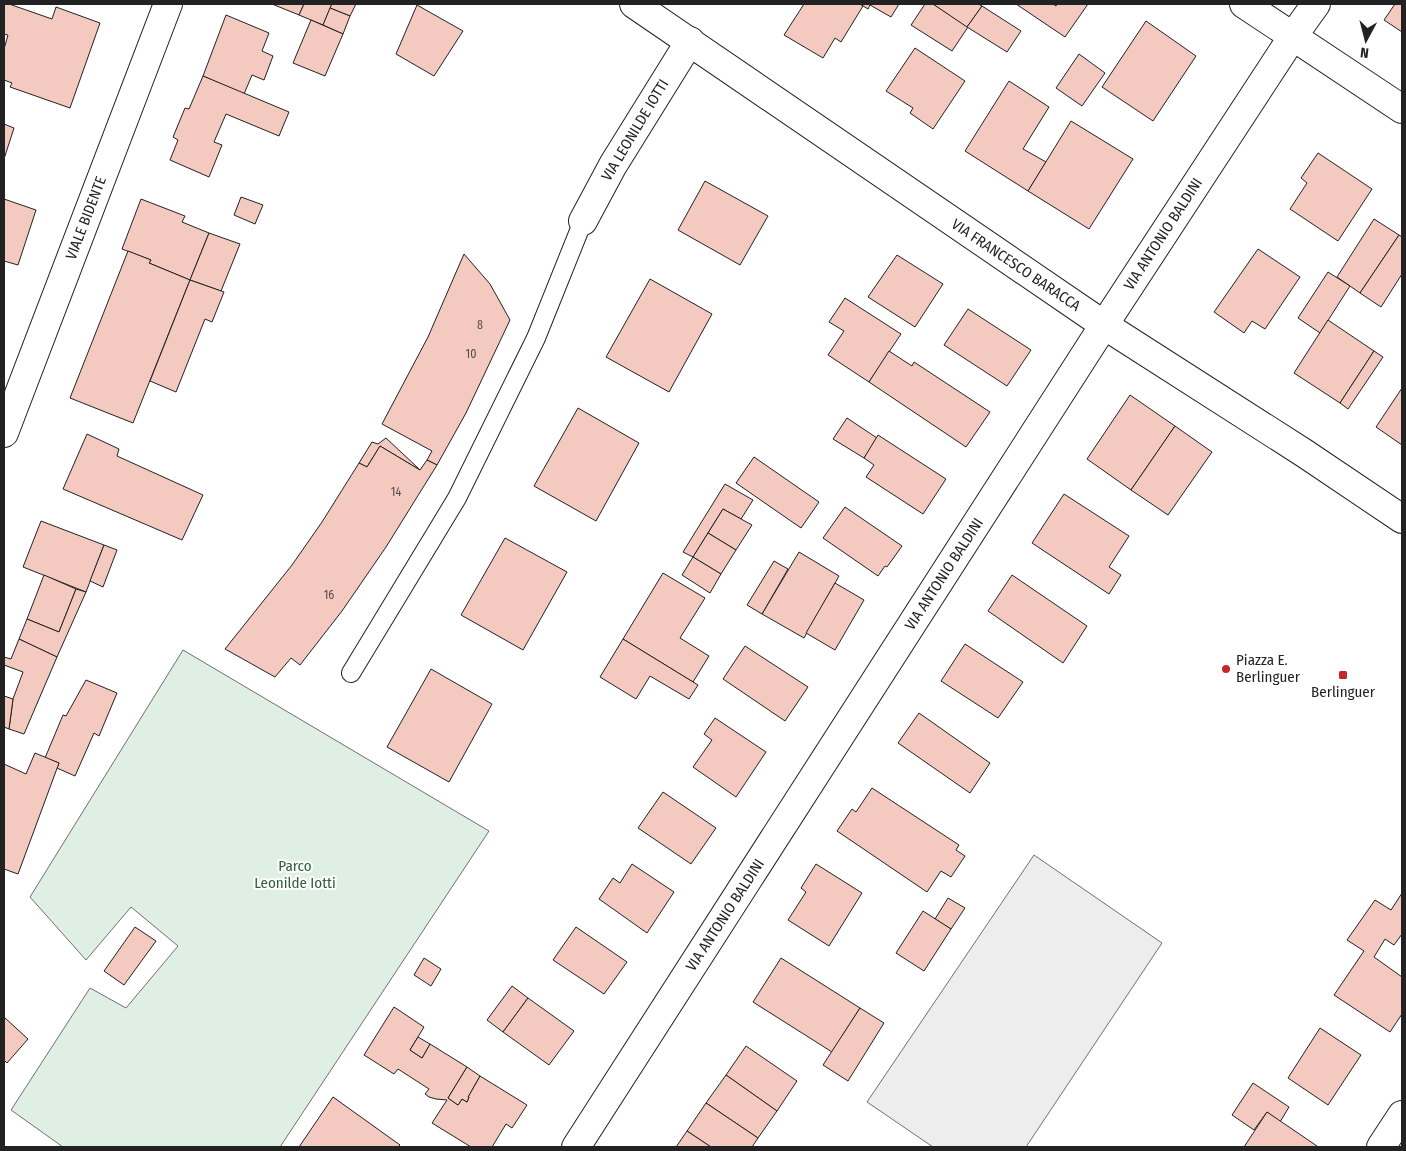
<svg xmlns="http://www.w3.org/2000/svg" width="1406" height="1151" viewBox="0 0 1406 1151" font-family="'Fira Sans Condensed',sans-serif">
  <rect width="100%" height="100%" fill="#fff"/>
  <polygon fill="#e0efe3" stroke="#6f6f6f" points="183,650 489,831 280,1147 63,1147 11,1110 90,988 126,1008 178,946 131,907 86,960 30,897"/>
  <polygon fill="#ededed" stroke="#6f6f6f" points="1034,855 1162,943 1026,1147 933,1147 867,1102"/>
  <g fill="#f3c9c0" stroke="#222">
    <polygon points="4,4 9,4 52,19 56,7 100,23 70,108 10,87 12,83 4,80 4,49 8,35 4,34"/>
    <polygon points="272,4 304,4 299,15"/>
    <polygon points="304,4 332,4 323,25 299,15"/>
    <polygon points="332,4 356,4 350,16 330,8"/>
    <polygon points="804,4 860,4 863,6 841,42 835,38 823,58 784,35"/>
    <polygon points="860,4 899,4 891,17 870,5 868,9"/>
    <polygon points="925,4 933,4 968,27 952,51 911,25"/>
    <polygon points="933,4 978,4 982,6 967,27"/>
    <polygon points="1016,4 1053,4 1056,6 1057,4 1088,4 1065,37"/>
    <polygon points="1395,4 1402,4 1402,32 1384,20"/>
    <polygon points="417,5 463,31 434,76 396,54"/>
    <polygon points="982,6 1021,31 1007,52 967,27"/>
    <polygon points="330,8 350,16 343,34 323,25"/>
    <polygon points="226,15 269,33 262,51 273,56 264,80 252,75 244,94 203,76"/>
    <polygon points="311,20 343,34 325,76 293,63"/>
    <polygon points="1146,21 1196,56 1153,121 1102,87"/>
    <polygon points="915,48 965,81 933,129 910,113 913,108 886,91"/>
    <polygon points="1079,54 1105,73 1082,106 1056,88"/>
    <polygon points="203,76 289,112 279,136 226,114 214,142 222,145 209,177 170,160 178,140 173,137 185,108 189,109"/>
    <polygon points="1009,81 1049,107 1023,149 1046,162 1028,191 965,151"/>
    <polygon points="1071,121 1133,159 1089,229 1028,191"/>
    <polygon points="4,124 14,128 4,159"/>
    <polygon points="1318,153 1372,189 1338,241 1290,209 1307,183 1301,178"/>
    <polygon points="705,181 768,216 740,265 678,230"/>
    <polygon points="241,197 263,205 255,224 234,215"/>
    <polygon points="4,199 36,210 18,265 4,261"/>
    <polygon points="141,199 185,216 182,222 209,233 190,280 149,263 151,260 122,249"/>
    <polygon points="1374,219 1399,235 1360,293 1337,277"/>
    <polygon points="209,233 240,244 221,291 190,280"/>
    <polygon points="1399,235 1402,237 1402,274 1381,307 1360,293"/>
    <polygon points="1258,249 1300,277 1265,329 1252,321 1244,333 1214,312"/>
    <polygon points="128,251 151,260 149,263 190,280 133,423 70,398"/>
    <polygon points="464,254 490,284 510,320 466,413 437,465 427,460 432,451 382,424 428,337"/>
    <polygon points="897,255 943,284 915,327 868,297"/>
    <polygon points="1328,272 1350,286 1320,333 1298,318"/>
    <polygon points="650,279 712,314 669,392 606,357"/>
    <polygon points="190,280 224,292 212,322 205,319 176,392 150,381"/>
    <polygon points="845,298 901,334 869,382 828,355 844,331 829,322"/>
    <polygon points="968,309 1031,350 1007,386 944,345"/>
    <polygon points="1328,320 1374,351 1340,403 1294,373"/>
    <polygon points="889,351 912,366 914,362 990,412 966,447 869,382"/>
    <polygon points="1374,351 1383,357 1348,409 1340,403"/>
    <polygon points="1402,388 1402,445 1376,427"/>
    <polygon points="1130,395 1175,426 1131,490 1087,459"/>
    <polygon points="578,408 639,443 596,521 534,486"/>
    <polygon points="847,418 877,438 864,458 833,439"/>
    <polygon points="1175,426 1212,452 1168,515 1131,490"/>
    <polygon points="87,434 119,449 117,456 203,495 182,540 63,489"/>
    <polygon points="878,435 946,479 923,514 866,477 874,465 864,458"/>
    <polygon points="386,438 417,467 420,470 380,446 367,467 359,463 372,442 378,444"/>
    <polygon points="380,446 420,470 427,460 437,465 386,547 342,611 300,665 291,658 275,677 225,649 292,565 322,522 359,463 367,467"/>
    <polygon points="754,457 819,502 801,528 736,483"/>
    <polygon points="725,484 753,500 741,519 723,509 693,557 683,552"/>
    <polygon points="1064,494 1129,536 1109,567 1121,575 1109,594 1032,543"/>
    <polygon points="845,507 902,546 887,567 885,566 878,576 823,538"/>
    <polygon points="723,509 752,525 736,550 708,533"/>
    <polygon points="41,521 104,545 86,592 23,567"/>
    <polygon points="708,533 736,550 721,574 693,557"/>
    <polygon points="505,538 567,572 523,650 461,615"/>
    <polygon points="104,545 117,550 103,587 90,581"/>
    <polygon points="799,552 839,576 804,638 762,614"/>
    <polygon points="693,557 721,574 710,593 682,575"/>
    <polygon points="774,561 788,569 762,614 747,605"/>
    <polygon points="663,573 705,598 680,638 709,656 693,682 623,639"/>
    <polygon points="44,575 76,589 59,632 27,619"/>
    <polygon points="1012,575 1087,626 1063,663 988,611"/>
    <polygon points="835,583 864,600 835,650 806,633"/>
    <polygon points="76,589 86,592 57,657 19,639 27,619 59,632"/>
    <polygon points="19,639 57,657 24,734 9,729 13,699 23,672 4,665 4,657 11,659"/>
    <polygon points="623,639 698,685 689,699 650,676 636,699 600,677"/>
    <polygon points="965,644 1023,682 998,718 941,681"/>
    <polygon points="745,646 808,687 785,721 723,679"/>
    <polygon points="431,669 492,704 449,782 387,747"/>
    <polygon points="86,680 117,693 99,736 94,733 75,776 57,768 59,763 45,758 63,715 66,716"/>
    <polygon points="4,696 13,699 9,729 4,727"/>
    <polygon points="919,713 990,763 970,793 898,743"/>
    <polygon points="715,718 766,752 736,797 693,767 712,740 704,734"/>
    <polygon points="35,753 59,763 18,874 4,869 4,764 26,774"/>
    <polygon points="872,788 959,845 956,850 965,856 951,877 941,871 927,892 837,831 852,809 856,812"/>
    <polygon points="663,792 716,828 691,864 638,828"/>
    <polygon points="632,864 674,892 647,933 599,899 613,878 620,883"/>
    <polygon points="816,864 862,893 829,946 788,920 806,892 801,888"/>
    <polygon points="1402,893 1402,934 1394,945 1385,939 1374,957 1402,977 1402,1014 1390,1032 1334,995 1364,951 1347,940 1375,900 1391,910"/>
    <polygon points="948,898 965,908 951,929 935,919"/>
    <polygon points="923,911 951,929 924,971 896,953"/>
    <polygon points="135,927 156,941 124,985 104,971"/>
    <polygon points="576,927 627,962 604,994 553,960"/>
    <polygon points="424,958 441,969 431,986 414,975"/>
    <polygon points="781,958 860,1008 832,1052 753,1002"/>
    <polygon points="512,986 528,998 503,1032 487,1020"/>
    <polygon points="528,998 574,1031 549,1065 503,1032"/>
    <polygon points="394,1007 424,1027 410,1050 422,1058 430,1044 467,1067 448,1098 458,1105 462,1099 467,1102 469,1097 468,1097 480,1076 527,1105 512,1128 506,1124 492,1147 471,1147 432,1123 447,1100 436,1099 429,1097 425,1094 429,1089 398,1069 394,1074 364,1055"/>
    <polygon points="860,1008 884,1023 848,1081 823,1065"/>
    <polygon points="4,1017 28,1039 7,1063 4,1060"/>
    <polygon points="1320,1028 1361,1055 1328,1105 1288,1078"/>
    <polygon points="418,1037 430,1044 422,1058 410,1050"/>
    <polygon points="746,1046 797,1081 777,1111 726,1075"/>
    <polygon points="467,1067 480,1076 468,1097 469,1097 467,1102 462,1099 458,1105 448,1098"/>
    <polygon points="726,1075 777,1111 758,1138 706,1103"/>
    <polygon points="1253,1083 1289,1107 1280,1122 1267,1112 1254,1130 1232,1115"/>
    <polygon points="333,1097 400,1145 398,1147 299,1147"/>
    <polygon points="706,1103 758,1138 752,1147 711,1147 687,1131"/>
    <polygon points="1267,1112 1317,1146 1316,1147 1244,1147"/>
    <polygon points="687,1131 711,1147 676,1147"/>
  </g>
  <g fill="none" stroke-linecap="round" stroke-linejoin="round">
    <defs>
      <polyline id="lane" points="351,673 457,498 536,338 583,221"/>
      <g id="street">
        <polyline points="634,4 1104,325 1304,453 1402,519"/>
        <polyline points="1244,4 1402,109"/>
        <polyline points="583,221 613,165 690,41"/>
        <polyline points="576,1147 1104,325 1293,36 1316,4"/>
        <polyline points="1381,1147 1402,1115"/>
      </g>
      <polyline id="secondary" points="4,433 168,4"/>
    </defs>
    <use href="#lane" stroke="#222" stroke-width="20"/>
    <use href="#street" stroke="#222" stroke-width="30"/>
    <use href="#secondary" stroke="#222" stroke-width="30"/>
    <use href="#lane" stroke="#fff" stroke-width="18"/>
    <use href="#street" stroke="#fff" stroke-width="28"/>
    <use href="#secondary" stroke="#fff" stroke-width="28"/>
  </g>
  <g fill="#c62828" stroke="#fff" stroke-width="2">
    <circle cx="1226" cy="669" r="5"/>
    <rect x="1338" y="670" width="10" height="10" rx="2.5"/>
  </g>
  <g text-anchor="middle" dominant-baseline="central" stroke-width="4" stroke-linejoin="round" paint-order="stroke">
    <g font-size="12" fill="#564c4a">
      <text x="480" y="325">8</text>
      <text x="471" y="354">10</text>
      <text x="396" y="492">14</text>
      <text x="329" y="595">16</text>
    </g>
    <g font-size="15" fill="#222" stroke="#fff">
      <text transform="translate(635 130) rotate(-59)">VIA LEONILDE IOTTI</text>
      <text transform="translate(86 218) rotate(-69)">VIALE BIDENTE</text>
      <text transform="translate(1163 234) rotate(-57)">VIA ANTONIO BALDINI</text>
      <text transform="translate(1016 265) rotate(34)">VIA FRANCESCO BARACCA</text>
      <text transform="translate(944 574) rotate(-57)">VIA ANTONIO BALDINI</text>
      <text transform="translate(725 915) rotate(-57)">VIA ANTONIO BALDINI</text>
    </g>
    <g font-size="15" fill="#222" stroke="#fff" text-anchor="start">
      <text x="1236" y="660">Piazza E.<tspan x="1236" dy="17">Berlinguer</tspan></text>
      <text x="1343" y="692" text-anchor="middle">Berlinguer</text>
    </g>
    <g font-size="15" fill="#2f5e38" stroke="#fff">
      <text x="295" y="866">Parco<tspan x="295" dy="17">Leonilde Iotti</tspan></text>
    </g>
  </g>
  <rect width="1406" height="1151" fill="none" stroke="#222222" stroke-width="10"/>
  <g transform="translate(1366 40) rotate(187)" stroke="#ffffff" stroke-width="4" paint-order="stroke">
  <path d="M0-4L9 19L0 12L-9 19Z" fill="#222222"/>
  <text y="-8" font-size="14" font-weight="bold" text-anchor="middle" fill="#222222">N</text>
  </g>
</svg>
